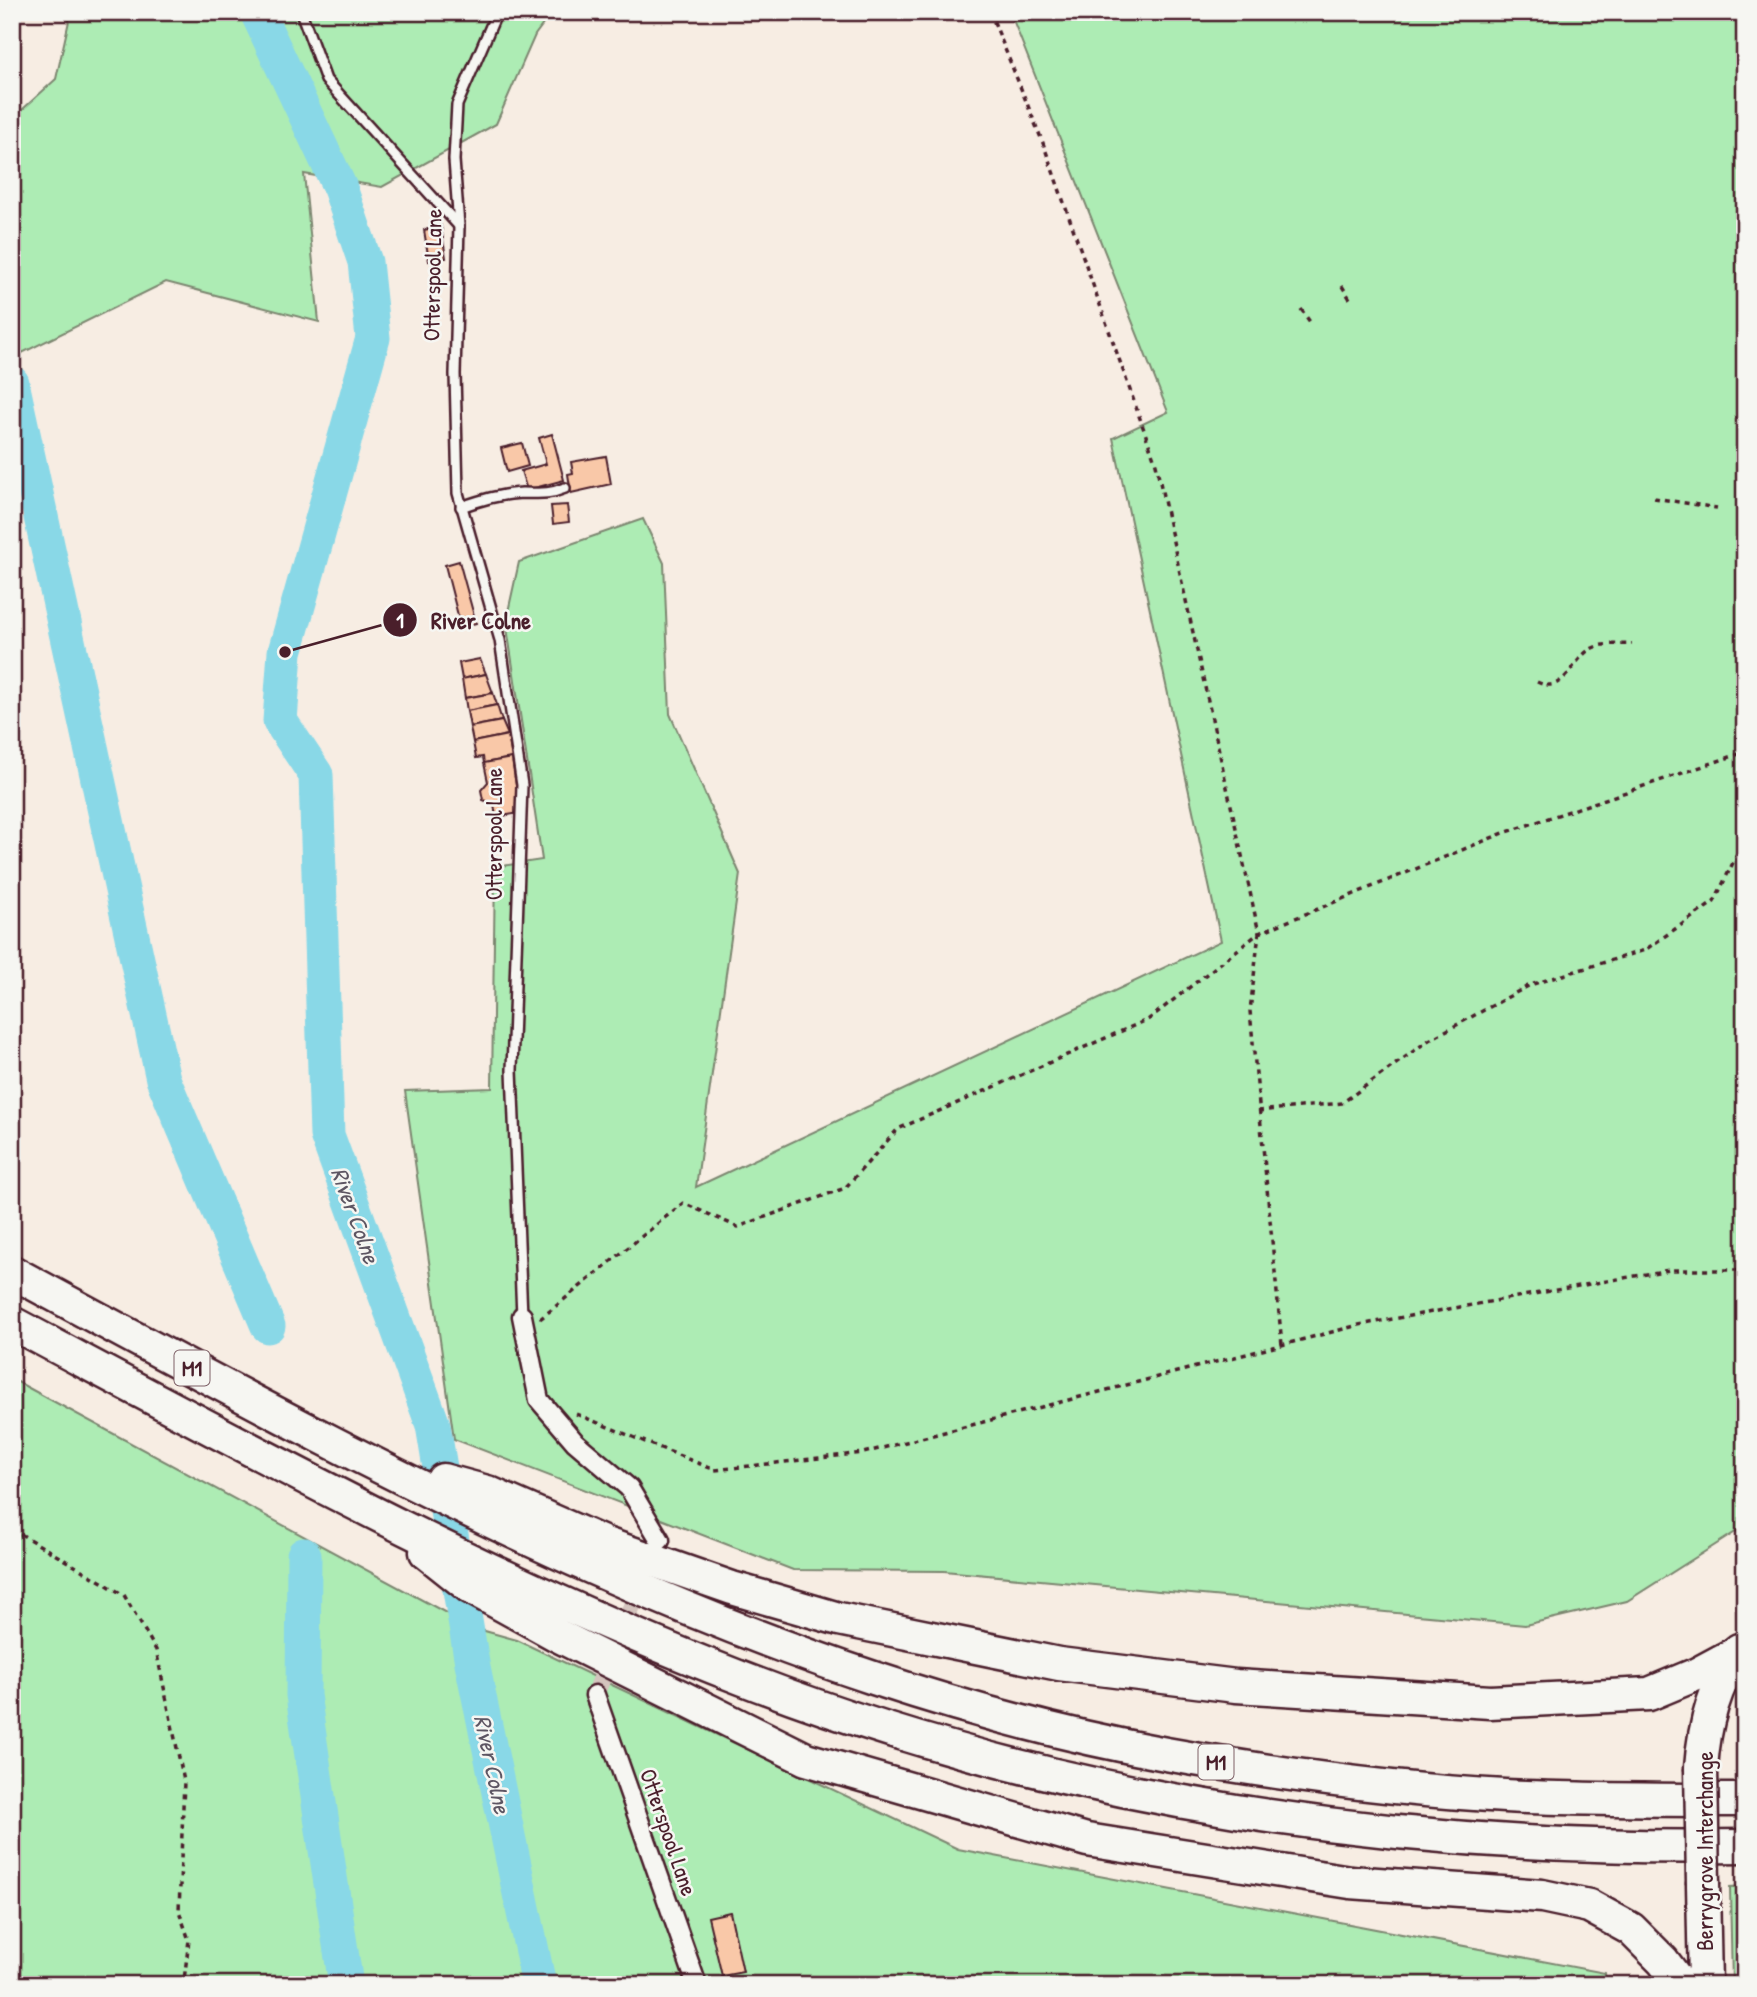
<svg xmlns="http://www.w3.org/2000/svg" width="1757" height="1997" viewBox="0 0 1757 1997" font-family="'Patrick Hand',sans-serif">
  <rect width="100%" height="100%" fill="#f7ede3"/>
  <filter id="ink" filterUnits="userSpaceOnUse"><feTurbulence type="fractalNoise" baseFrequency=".0143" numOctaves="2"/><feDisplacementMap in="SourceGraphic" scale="14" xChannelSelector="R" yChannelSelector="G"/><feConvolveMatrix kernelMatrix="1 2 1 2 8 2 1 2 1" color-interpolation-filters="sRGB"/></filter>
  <g filter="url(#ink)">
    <g fill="#adecb4" stroke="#7c8670" stroke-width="2">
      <polygon points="71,12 552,12 535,35 496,124 382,187 304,174 319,322 166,282 12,358 12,119 56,79"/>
      <polygon points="1010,12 1745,12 1745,1526 1627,1601 1525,1625 944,1571 793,1570 454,1439 405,1091 492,1088 495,867 542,860 506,621 519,562 643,519 664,563 670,714 740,874 696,1187 1221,941 1113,438 1168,412"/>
      <polygon points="12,1379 474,1628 517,1640 958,1849 1605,1973 1605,1985 12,1985"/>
      <polygon points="1745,1886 1745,1985 1732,1985 1730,1887"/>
    </g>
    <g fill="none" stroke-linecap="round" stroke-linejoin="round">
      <g stroke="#89d8e7" stroke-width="35">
        <polyline points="257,12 340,188 365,262 373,338 285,652 280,721 316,775 327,1135 433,1425 472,1663 539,1985"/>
        <polyline points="12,383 163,1079 268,1326"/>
        <polyline points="304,1555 303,1695 346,1985"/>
      </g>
    </g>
    <g fill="#f9c8a8" stroke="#4a1f2b" stroke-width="2">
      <polygon points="441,226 446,258 429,261 424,230"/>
      <polygon points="552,434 564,480 527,490 521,471 546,464 539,438"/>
      <polygon points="522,443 528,466 507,472 501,448"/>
      <polygon points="606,456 611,484 571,493 568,474 573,473 571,462"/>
      <polygon points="567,505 569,522 553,524 551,506"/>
      <polygon points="459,561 476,623 461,627 445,565"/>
      <polygon points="480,659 486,674 462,679 459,663"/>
      <polygon points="486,674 493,693 465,698 462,679"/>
      <polygon points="493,693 497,705 467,711 465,698"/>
      <polygon points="497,705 502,721 470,727 467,711"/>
      <polygon points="502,721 508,735 473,742 470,727"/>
      <polygon points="508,735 512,758 484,763 483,757 476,758 473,742"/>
      <polygon points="512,758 520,813 496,817 494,804 483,800 481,790 488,782 484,763"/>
      <polygon points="730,1912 743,1972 722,1976 708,1917"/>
      <polygon points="810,1978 810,1985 790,1985 790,1980"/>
    </g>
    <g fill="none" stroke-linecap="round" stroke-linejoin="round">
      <polyline stroke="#d4c4be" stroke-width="18" stroke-dasharray="18 9" stroke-linecap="butt" points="595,1695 642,1582"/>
      <defs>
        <g id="lane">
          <polyline points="301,12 326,80 459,226"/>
          <polyline points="497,12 457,105 454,160 459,226 455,374 458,493 500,640 522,785 512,1070 522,1316"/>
          <path d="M461,507C481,500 500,494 522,493C539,493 548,495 565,488"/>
        </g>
        <g id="street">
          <polyline points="522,1316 539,1400 575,1442 629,1488 660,1540"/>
          <polyline points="595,1695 697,1985"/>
        </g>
        <g id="highway">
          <path d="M12,1272C377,1469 753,1678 1166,1754C1278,1774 1391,1790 1505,1796C1585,1800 1665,1800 1745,1800"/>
          <path d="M12,1323C251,1450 489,1581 741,1678C1060,1802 1404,1852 1745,1846"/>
          <polyline points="443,1480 487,1492 603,1543 732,1588 839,1619 1059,1664 1236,1686 1490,1702 1649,1694 1697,1674 1738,1652"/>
          <polyline points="426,1552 470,1587 559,1636 806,1759 1087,1840 1350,1882 1542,1896 1589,1906 1631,1929 1663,1961 1681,1985"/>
          <path d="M1701,1768C1704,1725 1714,1686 1739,1650"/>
          <polyline points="1703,1884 1705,1985"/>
        </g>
      </defs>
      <use href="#lane" stroke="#4a1f2b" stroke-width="14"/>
      <use href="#street" stroke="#4a1f2b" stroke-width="23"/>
      <use href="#highway" stroke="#4a1f2b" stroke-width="37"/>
      <g stroke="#4a1f2b" stroke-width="3.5" stroke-dasharray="5 5" stroke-linecap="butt">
        <polyline points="990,12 1043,143 1156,464 1259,933 1250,1011 1282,1345"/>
        <polyline points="1342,286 1350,299"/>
        <polyline points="1301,309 1312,325"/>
        <polyline points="1654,498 1717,508"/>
        <path d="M1537,682C1564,695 1571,662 1589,650C1601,642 1618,645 1632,644"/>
        <polyline points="1258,1111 1342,1103 1429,1040 1530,985 1645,950 1714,902 1745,838"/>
        <polyline points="540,1319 683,1203 738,1227 845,1188 898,1129 1149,1019 1259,933 1501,834 1745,752"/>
        <polyline points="576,1414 715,1470 863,1453 1359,1325 1669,1270 1745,1270"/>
        <polyline points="12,1529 124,1595 156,1650 184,1781 179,1911 189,1940 184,1980 177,1985"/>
      </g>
      <use href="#lane" stroke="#f6f6f2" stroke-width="9"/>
      <use href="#street" stroke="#f6f6f2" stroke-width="18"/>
      <use href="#highway" stroke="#f6f6f2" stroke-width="32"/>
      <defs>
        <polyline id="highway-bridge" points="1701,1768 1703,1884"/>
      </defs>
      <use href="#highway-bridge" stroke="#4a1f2b" stroke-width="37" stroke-linecap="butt"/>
      <use href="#highway-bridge" stroke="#f6f6f2" stroke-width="32"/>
    </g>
  </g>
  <g text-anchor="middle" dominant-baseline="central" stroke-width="5" stroke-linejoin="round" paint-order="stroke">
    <g fill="#f6f6f2" stroke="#7e6067" stroke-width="2">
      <rect x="174.5" y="1350.5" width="35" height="35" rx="5"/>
      <rect x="1198.5" y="1744.5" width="35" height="35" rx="5"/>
    </g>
    <g font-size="21" font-weight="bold" fill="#4a1f2b">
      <text x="192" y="1368">M1</text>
      <text x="1216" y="1762">M1</text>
    </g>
    <g font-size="23" fill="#4a1f2b" stroke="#f6f6f2">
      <text transform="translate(432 275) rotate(-89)">Otterspool Lane</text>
      <text transform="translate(493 834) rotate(-90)">Otterspool Lane</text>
      <text transform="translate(669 1832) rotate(71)">Otterspool Lane</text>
      <text transform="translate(1704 1851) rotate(-90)">Berrygrove Interchange</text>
    </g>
    <g font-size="24" font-style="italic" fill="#5d5663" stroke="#f6f6f2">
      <text transform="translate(356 1215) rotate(70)">River Colne</text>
      <text transform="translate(493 1764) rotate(78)">River Colne</text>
    </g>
  </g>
  <path fill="none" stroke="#4a1f2b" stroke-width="2.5" d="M285 652L400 620"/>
  <g fill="#4a1f2b" stroke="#f6f6f2" stroke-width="2.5">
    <circle cx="285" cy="652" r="7"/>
    <circle cx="400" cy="620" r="18"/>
  </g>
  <g font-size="21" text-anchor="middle" font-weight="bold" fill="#fff">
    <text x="400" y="628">1</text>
  </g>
  <g font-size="24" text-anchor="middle" font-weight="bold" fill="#4a1f2b" stroke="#f6f6f2" stroke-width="5" stroke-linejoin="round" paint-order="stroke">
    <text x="481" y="629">River Colne</text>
  </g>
  <rect width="1757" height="1997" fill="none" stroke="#f6f6f2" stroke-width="42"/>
  <rect x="21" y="21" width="1715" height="1955" fill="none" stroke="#4a1f2b" stroke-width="2.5" filter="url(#ink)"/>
</svg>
